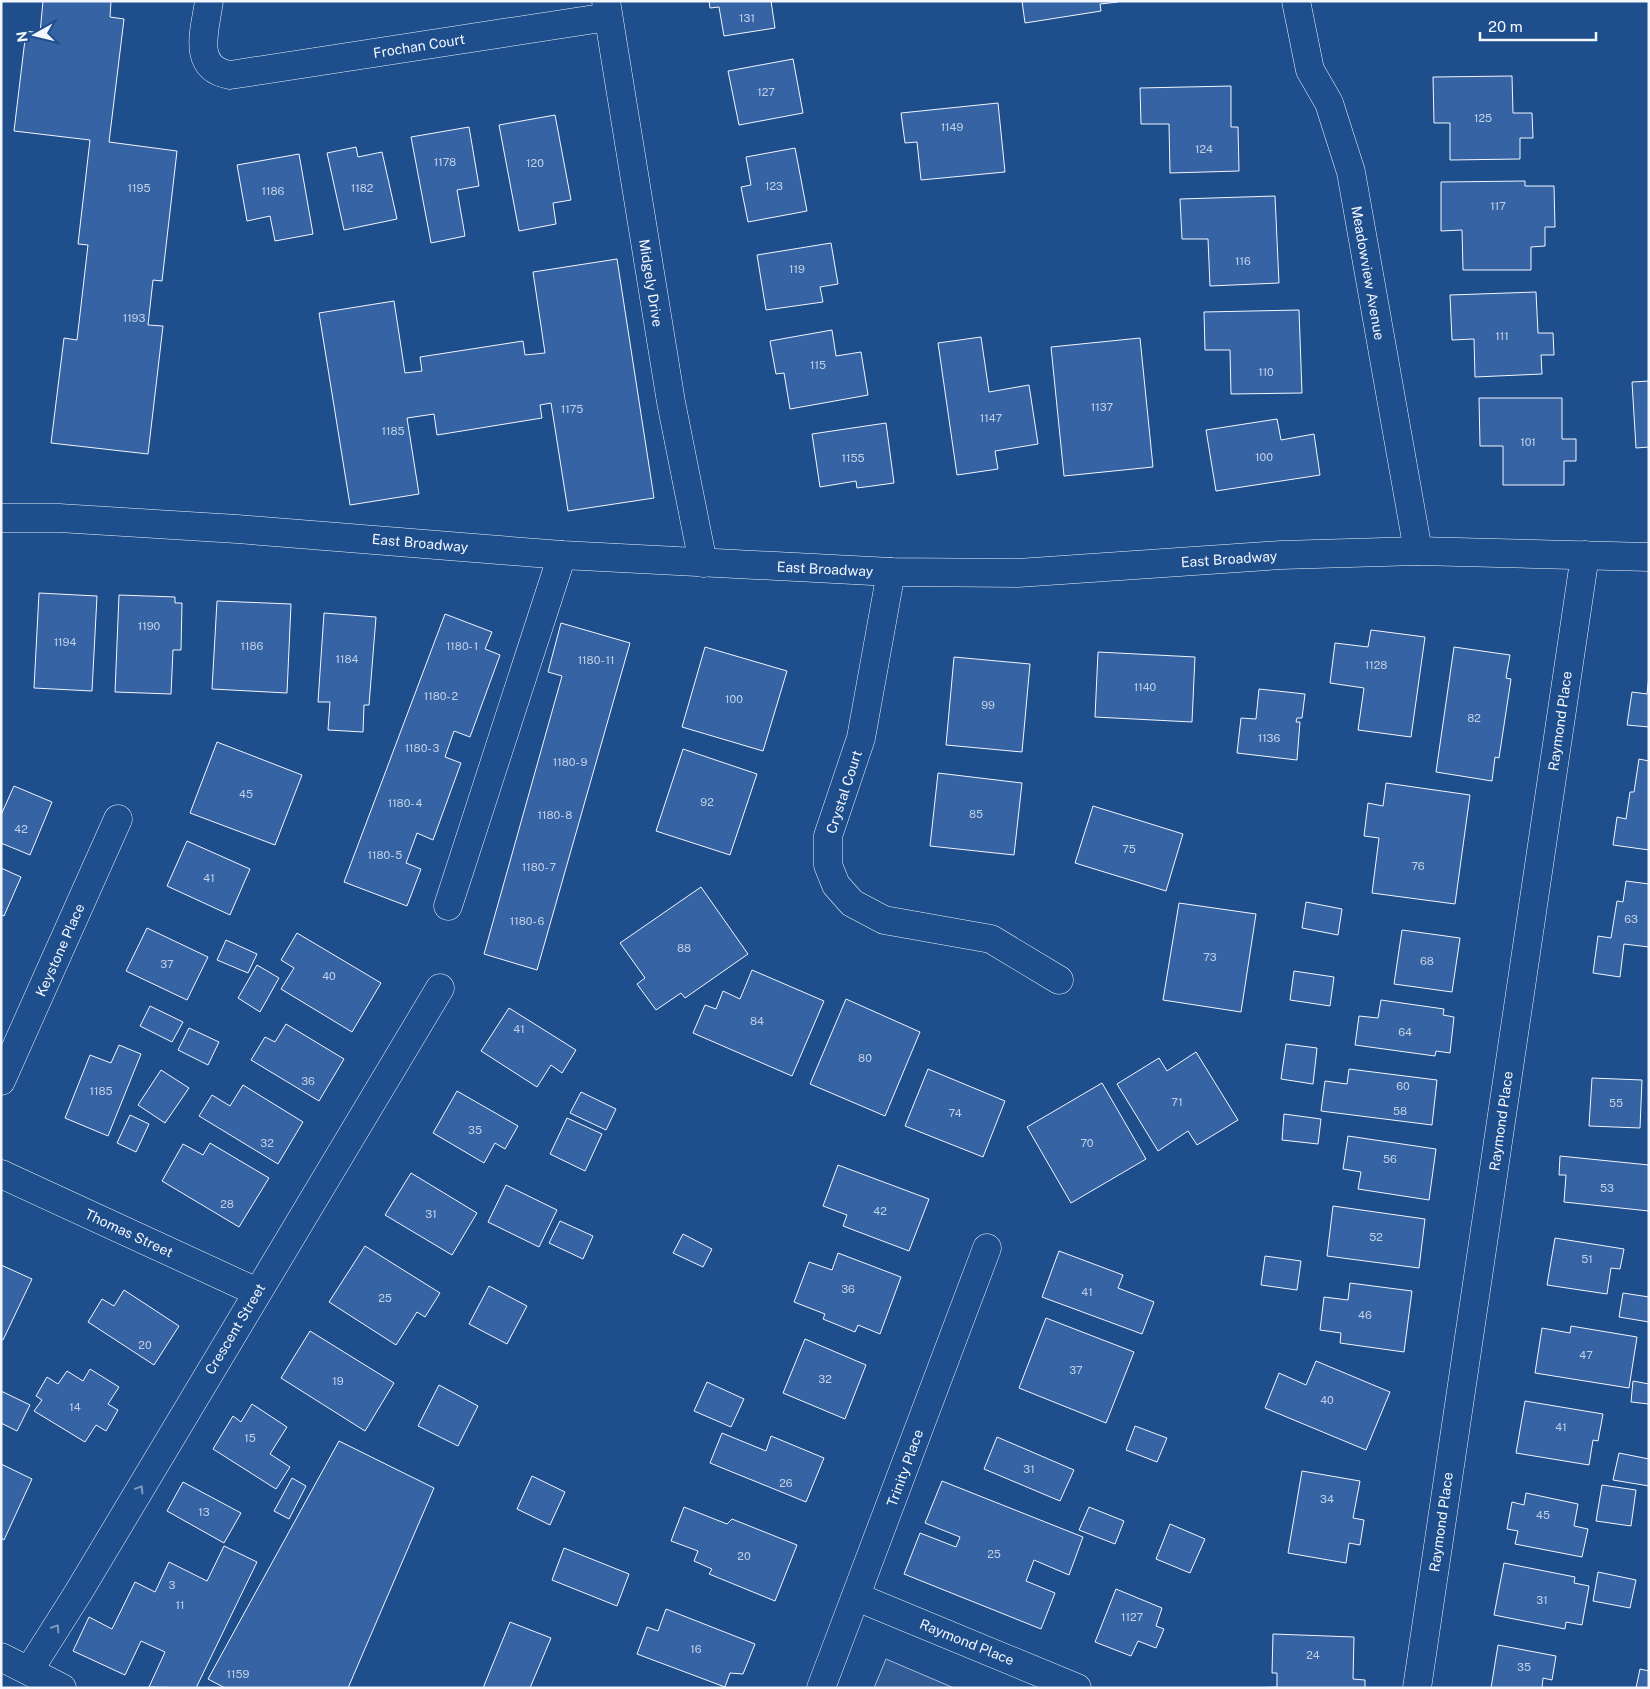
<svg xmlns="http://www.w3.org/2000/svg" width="1650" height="1689" viewBox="0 0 1650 1689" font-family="'Public Sans',sans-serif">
  <rect width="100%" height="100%" fill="#1f4e8c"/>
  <polygon fill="#305b95" stroke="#a8bbd7" points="886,1659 954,1688 874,1688"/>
  <g fill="#3563a3" stroke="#f2f6ff">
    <polygon points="43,1 111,1 110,17 124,19 109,142 177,151 162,281 153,280 148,325 163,326 148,454 51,443 64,338 77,340 88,245 78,244 90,140 14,131 26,31 40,33"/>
    <polygon points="709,1 771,1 775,28 724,36 719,7 710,8"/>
    <polygon points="1022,1 1118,1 1118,2 1100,4 1101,11 1025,23"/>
    <polygon points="793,59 803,113 739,125 728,71"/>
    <polygon points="1512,76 1513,113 1532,113 1533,138 1520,138 1520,159 1450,160 1450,123 1434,123 1433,77"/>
    <polygon points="1231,86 1231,127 1238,127 1239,171 1170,173 1169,124 1141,124 1140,88"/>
    <polygon points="998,103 1005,172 921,180 917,142 905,143 901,113"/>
    <polygon points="555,115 571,200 553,203 556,224 519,231 499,125"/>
    <polygon points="469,127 479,186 457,190 465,236 431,243 411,137"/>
    <polygon points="356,147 358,157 382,152 397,219 344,230 327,153"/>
    <polygon points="795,148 807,211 748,222 741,187 751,185 746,157"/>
    <polygon points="299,154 313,234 275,241 270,216 247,221 237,165"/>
    <polygon points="1525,181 1525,186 1554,186 1555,227 1545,227 1545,246 1531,247 1531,270 1463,270 1462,230 1441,231 1441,182"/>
    <polygon points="1275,196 1279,283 1210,286 1208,239 1182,239 1180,199"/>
    <polygon points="831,243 838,284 820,287 823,302 766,310 757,255"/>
    <polygon points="617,259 654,498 568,511 551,403 540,405 542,418 437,435 434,414 407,418 419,494 350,505 319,313 394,301 405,373 422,371 420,357 523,341 525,355 545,353 533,272"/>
    <polygon points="1536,292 1538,333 1553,333 1554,355 1541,355 1542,374 1475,377 1474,339 1452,340 1450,295"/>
    <polygon points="1299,310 1302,393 1231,394 1230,350 1205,350 1204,312"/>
    <polygon points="832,330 836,356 861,352 868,395 790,409 784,373 776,374 770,341"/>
    <polygon points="981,337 989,392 1029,385 1038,444 995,451 998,469 957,475 938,343"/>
    <polygon points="1140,338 1153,467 1064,476 1051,347"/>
    <polygon points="1649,381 1649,447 1636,448 1632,382"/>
    <polygon points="1479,398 1562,398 1562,439 1576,439 1576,461 1564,461 1564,485 1503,485 1503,446 1480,446"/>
    <polygon points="1277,419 1281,440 1314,434 1320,475 1216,491 1206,430"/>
    <polygon points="886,423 894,483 857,488 856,481 820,487 812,434"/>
    <polygon points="39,593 97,596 92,691 34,688"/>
    <polygon points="119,595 175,597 175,603 182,603 181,650 173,650 171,694 115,692"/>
    <polygon points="217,601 291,604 287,693 212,689"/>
    <polygon points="324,613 376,617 369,705 364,705 363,732 328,730 330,702 318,702"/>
    <polygon points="445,614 492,632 485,649 500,655 470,737 454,731 445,757 461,763 433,840 417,833 406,863 421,869 407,906 344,882"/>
    <polygon points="561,623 630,643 537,970 484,954 562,676 548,672"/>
    <polygon points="1371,630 1425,637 1411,737 1358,730 1364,688 1330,683 1335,643 1368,647"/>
    <polygon points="705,647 787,671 763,751 682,727"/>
    <polygon points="1454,647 1510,655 1506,678 1511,679 1499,758 1495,757 1492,781 1436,772"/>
    <polygon points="1098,652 1195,657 1192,722 1095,717"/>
    <polygon points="954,657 1030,664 1022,752 946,745"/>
    <polygon points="1649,676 1649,727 1627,725 1632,692 1647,694"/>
    <polygon points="1259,689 1305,694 1302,718 1297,718 1296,722 1300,722 1297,760 1237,753 1241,718 1256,719"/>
    <polygon points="217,742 302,775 275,845 190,813"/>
    <polygon points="683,749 757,774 730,855 656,831"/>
    <polygon points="1639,759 1649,761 1649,850 1613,845 1617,817 1626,819 1630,792 1634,792"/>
    <polygon points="938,773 1022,783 1014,855 930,846"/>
    <polygon points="1386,783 1470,795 1455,904 1372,893 1379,838 1364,836 1368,803 1383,806"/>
    <polygon points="14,786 52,802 30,855 1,843 1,815"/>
    <polygon points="1093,806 1183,834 1166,891 1075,863"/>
    <polygon points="187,841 250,869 230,915 167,886"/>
    <polygon points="1,868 21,877 4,916 1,915"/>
    <polygon points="1626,881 1649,884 1649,947 1624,944 1620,977 1593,973 1598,936 1611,938 1617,901 1623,902"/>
    <polygon points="701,887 748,954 685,998 681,993 656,1010 637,984 645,978 620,943"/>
    <polygon points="1306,902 1342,909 1338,935 1302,928"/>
    <polygon points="1179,903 1256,914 1241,1012 1163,1000"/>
    <polygon points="147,928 208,957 187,1000 126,971"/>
    <polygon points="1402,930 1460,938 1452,992 1394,984"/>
    <polygon points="297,933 381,983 352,1032 281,989 294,968 281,960"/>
    <polygon points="226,940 257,954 248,973 217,960"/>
    <polygon points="257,965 279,978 260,1012 238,998"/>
    <polygon points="752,970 824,1001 792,1076 693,1033 705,1005 716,1009 723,991 740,999"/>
    <polygon points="1294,971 1334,977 1330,1006 1290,1000"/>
    <polygon points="846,999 920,1032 885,1116 810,1084"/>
    <polygon points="1381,1000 1444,1009 1443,1015 1454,1017 1450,1053 1436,1051 1435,1056 1355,1045 1359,1016 1378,1018"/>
    <polygon points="150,1006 183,1022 172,1042 140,1026"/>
    <polygon points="509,1008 576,1050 562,1073 551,1065 537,1087 481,1051"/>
    <polygon points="286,1024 344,1059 319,1101 251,1060 265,1037 275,1042"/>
    <polygon points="189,1028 219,1042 208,1065 178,1050"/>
    <polygon points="1286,1044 1317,1048 1313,1084 1281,1079"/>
    <polygon points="119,1045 141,1054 108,1136 65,1118 90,1055 111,1063"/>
    <polygon points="1196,1052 1238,1120 1197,1145 1188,1131 1158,1151 1117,1084 1159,1058 1167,1071"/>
    <polygon points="928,1069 1005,1101 983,1157 905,1126"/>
    <polygon points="1349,1069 1437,1080 1432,1125 1321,1111 1325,1081 1347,1084"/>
    <polygon points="161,1070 189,1088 165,1123 138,1105"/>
    <polygon points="1592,1078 1642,1080 1640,1128 1589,1126"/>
    <polygon points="1102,1083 1146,1159 1071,1203 1027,1127"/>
    <polygon points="243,1085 303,1122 278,1164 199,1116 212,1095 230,1106"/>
    <polygon points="457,1091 518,1126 505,1149 495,1143 484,1163 433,1133"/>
    <polygon points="581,1092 616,1109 606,1130 570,1113"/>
    <polygon points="1284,1114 1321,1119 1318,1144 1282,1140"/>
    <polygon points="130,1115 149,1124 136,1152 117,1143"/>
    <polygon points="567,1118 602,1134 585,1171 550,1154"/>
    <polygon points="1348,1136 1436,1149 1429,1200 1358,1189 1361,1172 1343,1169"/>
    <polygon points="210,1143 269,1178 239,1227 162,1181 183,1144 203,1155"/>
    <polygon points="1560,1156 1649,1165 1649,1211 1564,1202 1566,1175 1559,1175"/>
    <polygon points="838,1165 929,1199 909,1251 843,1226 847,1215 823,1206"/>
    <polygon points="411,1173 477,1213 452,1255 385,1215"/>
    <polygon points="506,1185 557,1210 539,1247 488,1222"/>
    <polygon points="1333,1206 1425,1219 1419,1268 1327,1256"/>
    <polygon points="560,1221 593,1236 583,1259 549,1243"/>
    <polygon points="683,1234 712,1249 703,1267 673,1253"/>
    <polygon points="1555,1238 1624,1249 1620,1269 1611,1268 1607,1294 1547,1285"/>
    <polygon points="365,1246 440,1293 425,1317 417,1312 396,1345 329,1302"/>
    <polygon points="1059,1251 1123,1275 1118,1288 1154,1302 1142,1334 1042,1297"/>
    <polygon points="838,1253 901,1277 880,1334 858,1325 855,1332 823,1319 825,1314 794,1302 809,1262 832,1270"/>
    <polygon points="1265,1256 1301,1261 1297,1290 1261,1285"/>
    <polygon points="1,1265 32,1279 3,1340 1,1339"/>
    <polygon points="1350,1283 1412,1291 1404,1352 1340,1343 1341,1333 1320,1330 1324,1297 1348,1300"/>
    <polygon points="489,1286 527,1306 507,1344 469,1324"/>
    <polygon points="124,1290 179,1326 154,1365 88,1322 102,1299 114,1306"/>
    <polygon points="1623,1293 1649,1297 1649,1322 1619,1317"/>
    <polygon points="1046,1318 1134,1352 1106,1423 1019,1388"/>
    <polygon points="1571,1326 1637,1337 1629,1388 1535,1373 1542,1328 1570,1333"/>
    <polygon points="310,1331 394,1383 365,1431 281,1378"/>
    <polygon points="805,1339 866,1365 845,1419 783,1393"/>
    <polygon points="1316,1361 1390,1392 1366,1450 1265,1408 1279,1373 1306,1385"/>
    <polygon points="90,1369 119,1387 108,1404 118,1410 106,1431 96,1425 85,1442 34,1411 42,1400 36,1396 47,1377 58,1384 67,1371 83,1381"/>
    <polygon points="1633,1381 1649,1384 1649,1404 1631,1402"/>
    <polygon points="707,1382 744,1399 731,1427 694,1411"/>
    <polygon points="439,1385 478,1406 458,1446 418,1426"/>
    <polygon points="1,1391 30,1405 17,1431 1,1423"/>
    <polygon points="1525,1401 1603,1414 1598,1441 1593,1440 1589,1465 1516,1453"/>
    <polygon points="252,1404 287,1427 270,1454 290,1467 276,1489 213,1449 233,1416 241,1422"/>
    <polygon points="1135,1426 1167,1438 1157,1462 1126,1450"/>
    <polygon points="722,1433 766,1451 771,1436 824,1458 806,1502 710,1463"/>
    <polygon points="997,1437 1074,1470 1060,1501 984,1469"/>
    <polygon points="339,1441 434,1488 348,1688 225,1688 208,1679"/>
    <polygon points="1619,1453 1649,1459 1649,1486 1613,1480"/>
    <polygon points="1,1464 32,1479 4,1540 1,1538"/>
    <polygon points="1302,1471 1360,1481 1353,1518 1364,1520 1360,1545 1349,1543 1346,1563 1288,1553"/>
    <polygon points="532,1476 565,1492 550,1525 517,1509"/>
    <polygon points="292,1478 306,1486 289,1519 274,1511"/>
    <polygon points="942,1481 1083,1537 1069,1575 1034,1560 1026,1581 1055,1593 1041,1629 904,1574 920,1533 956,1547 960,1537 925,1523"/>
    <polygon points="183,1482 241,1513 224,1543 167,1511"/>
    <polygon points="1602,1485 1636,1490 1631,1526 1596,1521"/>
    <polygon points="1526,1493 1578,1504 1574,1526 1588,1529 1582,1557 1515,1544 1518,1531 1507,1529 1512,1502 1524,1505"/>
    <polygon points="684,1507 727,1524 732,1519 797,1545 775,1601 709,1574 712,1569 694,1561 698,1551 671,1541"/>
    <polygon points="1089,1507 1124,1521 1115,1544 1079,1530"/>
    <polygon points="1170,1524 1205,1539 1190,1573 1156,1559"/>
    <polygon points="224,1546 257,1562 196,1688 149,1687 165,1652 141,1641 125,1675 73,1651 89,1617 112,1629 135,1582 155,1592 169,1562 207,1581"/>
    <polygon points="564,1548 629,1574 617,1606 552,1580"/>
    <polygon points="1504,1563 1575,1577 1574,1583 1589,1586 1582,1625 1566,1622 1565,1629 1494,1615"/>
    <polygon points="1598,1572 1636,1580 1630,1608 1593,1601"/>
    <polygon points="1116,1589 1162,1608 1156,1626 1164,1629 1156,1648 1138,1641 1131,1656 1095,1642"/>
    <polygon points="666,1609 755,1644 743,1674 730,1673 725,1687 637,1654 647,1627 658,1631"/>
    <polygon points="510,1622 551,1638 530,1688 483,1688"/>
    <polygon points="1273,1634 1354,1637 1353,1679 1365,1680 1365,1688 1251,1688 1277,1687 1277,1673 1272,1673"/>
    <polygon points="1498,1645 1556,1656 1552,1680 1543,1678 1542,1688 1491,1688"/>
    <polygon points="1640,1669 1649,1671 1649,1688 1636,1688"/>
  </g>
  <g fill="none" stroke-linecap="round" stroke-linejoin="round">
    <defs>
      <g id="street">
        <path d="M209,1C205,31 191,68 230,75L608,17"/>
        <polyline points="606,1 671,402 703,563"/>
        <polyline points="1296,1 1310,70 1329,103 1351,172 1418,551"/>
        <polyline points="1,518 59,518 237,529 562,555 891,572 1018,573 1281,555 1418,551 1649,557"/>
        <polyline points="891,572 861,738 828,836 828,865 836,885 852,903 884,920 991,939 1059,980"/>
        <polyline points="448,906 562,555"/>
        <polyline points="1,1081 118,819"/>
        <polyline points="1,1174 257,1292"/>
        <polyline points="857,1597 1077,1688"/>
        <polyline points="30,1669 78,1593 440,988"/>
        <polyline points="821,1688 987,1248"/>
        <polyline points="1417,1688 1585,555"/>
      </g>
      <polyline id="secondary" points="1,1657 62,1688"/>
    </defs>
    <use href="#street" stroke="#f2f6ff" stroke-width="29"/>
    <use href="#secondary" stroke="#f2f6ff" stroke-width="29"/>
    <use href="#street" stroke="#1f4e8c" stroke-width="28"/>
    <use href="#secondary" stroke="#1f4e8c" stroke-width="28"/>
  </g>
  <defs><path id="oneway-chevron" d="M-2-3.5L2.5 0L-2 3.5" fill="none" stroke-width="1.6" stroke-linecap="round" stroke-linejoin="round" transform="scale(1.25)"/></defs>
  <g stroke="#7e9ac0">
    <use href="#oneway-chevron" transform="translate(140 1489) rotate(-59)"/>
    <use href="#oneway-chevron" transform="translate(56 1628) rotate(-58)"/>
  </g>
  <g text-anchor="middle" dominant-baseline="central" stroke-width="4" stroke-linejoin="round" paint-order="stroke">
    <g font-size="11" fill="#c3d1e8">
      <text x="747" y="18">131</text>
      <text x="766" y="92">127</text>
      <text x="1483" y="118">125</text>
      <text x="952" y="127">1149</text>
      <text x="1204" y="149">124</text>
      <text x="445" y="162">1178</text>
      <text x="535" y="163">120</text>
      <text x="774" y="186">123</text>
      <text x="139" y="188">1195</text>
      <text x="362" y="188">1182</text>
      <text x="273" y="191">1186</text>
      <text x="1498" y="206">117</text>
      <text x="1243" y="261">116</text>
      <text x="797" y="269">119</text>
      <text x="134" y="318">1193</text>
      <text x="1502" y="336">111</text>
      <text x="818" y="365">115</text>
      <text x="1266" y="372">110</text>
      <text x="1102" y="407">1137</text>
      <text x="572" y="409">1175</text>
      <text x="991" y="418">1147</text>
      <text x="393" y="431">1185</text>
      <text x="1528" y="442">101</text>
      <text x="1264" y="457">100</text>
      <text x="853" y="458">1155</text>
      <text x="149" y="626">1190</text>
      <text x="65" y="642">1194</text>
      <text x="252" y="646">1186</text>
      <text x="462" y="646">1180- 1</text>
      <text x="347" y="659">1184</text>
      <text x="596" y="660">1180- 11</text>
      <text x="1376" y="665">1128</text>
      <text x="1145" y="687">1140</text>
      <text x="441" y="696">1180- 2</text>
      <text x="734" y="699">100</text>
      <text x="988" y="705">99</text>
      <text x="1474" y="718">82</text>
      <text x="1269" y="738">1136</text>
      <text x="422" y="748">1180- 3</text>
      <text x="570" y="762">1180- 9</text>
      <text x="246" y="794">45</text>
      <text x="707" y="802">92</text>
      <text x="405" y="803">1180- 4</text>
      <text x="976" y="814">85</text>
      <text x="555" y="815">1180- 8</text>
      <text x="21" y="829">42</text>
      <text x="1129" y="849">75</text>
      <text x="385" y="855">1180- 5</text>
      <text x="1418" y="866">76</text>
      <text x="539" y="867">1180- 7</text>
      <text x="209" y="878">41</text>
      <text x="1631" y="919">63</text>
      <text x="527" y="921">1180- 6</text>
      <text x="684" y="948">88</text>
      <text x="1210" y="957">73</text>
      <text x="1427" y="961">68</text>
      <text x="167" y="964">37</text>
      <text x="329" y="976">40</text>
      <text x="757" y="1021">84</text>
      <text x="519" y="1029">41</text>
      <text x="1405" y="1032">64</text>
      <text x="865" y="1058">80</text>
      <text x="308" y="1081">36</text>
      <text x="1403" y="1086">60</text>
      <text x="101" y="1091">1185</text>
      <text x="1177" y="1102">71</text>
      <text x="1616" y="1103">55</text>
      <text x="1400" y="1111">58</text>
      <text x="955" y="1113">74</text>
      <text x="475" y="1130">35</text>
      <text x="267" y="1143">32</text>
      <text x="1087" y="1143">70</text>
      <text x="1390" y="1159">56</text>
      <text x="1607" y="1188">53</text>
      <text x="227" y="1204">28</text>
      <text x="880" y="1211">42</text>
      <text x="431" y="1214">31</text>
      <text x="1376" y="1237">52</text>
      <text x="1587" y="1259">51</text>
      <text x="848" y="1289">36</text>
      <text x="1087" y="1292">41</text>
      <text x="385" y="1298">25</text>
      <text x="1365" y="1315">46</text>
      <text x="145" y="1345">20</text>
      <text x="1586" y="1355">47</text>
      <text x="1076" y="1370">37</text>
      <text x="825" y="1379">32</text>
      <text x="338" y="1381">19</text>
      <text x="1327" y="1400">40</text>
      <text x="75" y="1407">14</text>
      <text x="1561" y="1427">41</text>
      <text x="250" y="1438">15</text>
      <text x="1029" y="1469">31</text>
      <text x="786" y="1483">26</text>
      <text x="1327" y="1499">34</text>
      <text x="204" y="1512">13</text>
      <text x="1543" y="1515">45</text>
      <text x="994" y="1554">25</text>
      <text x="744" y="1556">20</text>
      <text x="172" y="1585">3</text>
      <text x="1542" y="1600">31</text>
      <text x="180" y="1605">11</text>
      <text x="1132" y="1617">1127</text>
      <text x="696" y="1649">16</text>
      <text x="1313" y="1655">24</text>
      <text x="1524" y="1667">35</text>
      <text x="238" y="1674">1159</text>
    </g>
    <g font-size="14" fill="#f2f6ff" stroke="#1f4e8c">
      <text transform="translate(419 46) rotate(-9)">Frochan Court</text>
      <text transform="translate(1368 273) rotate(80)">Meadowview Avenue</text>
      <text transform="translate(651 283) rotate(81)">Midgely Drive</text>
      <text transform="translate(420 543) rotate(5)">East Broadway</text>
      <text transform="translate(1229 559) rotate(-4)">East Broadway</text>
      <text transform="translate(825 569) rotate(3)">East Broadway</text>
      <text transform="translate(1560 721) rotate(-82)">Raymond Place</text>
      <text transform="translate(844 792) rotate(-72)">Crystal Court</text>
      <text transform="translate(60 950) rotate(-66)">Keystone Place</text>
      <text transform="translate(1501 1121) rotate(-82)">Raymond Place</text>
      <text transform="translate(129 1233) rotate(25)">Thomas Street</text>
      <text transform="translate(235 1329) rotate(-59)">Crescent Street</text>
      <text transform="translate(905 1468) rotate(-70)">Trinity Place</text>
      <text transform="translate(1441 1522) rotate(-82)">Raymond Place</text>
      <text transform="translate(967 1642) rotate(22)">Raymond Place</text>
    </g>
  </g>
  <rect width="1650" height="1689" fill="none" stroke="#f2f6ff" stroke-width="5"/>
  <g transform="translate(35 35) rotate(262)" stroke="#1f4e8c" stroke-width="4" paint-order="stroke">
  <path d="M0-4L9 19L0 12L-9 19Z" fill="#f2f6ff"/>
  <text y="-8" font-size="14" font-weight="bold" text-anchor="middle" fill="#f2f6ff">N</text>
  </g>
  <path d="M1480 32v8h116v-8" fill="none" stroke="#f2f6ff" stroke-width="2.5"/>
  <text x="1488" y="32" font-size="15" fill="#f2f6ff" stroke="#1f4e8c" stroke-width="4" paint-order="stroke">20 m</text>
</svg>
